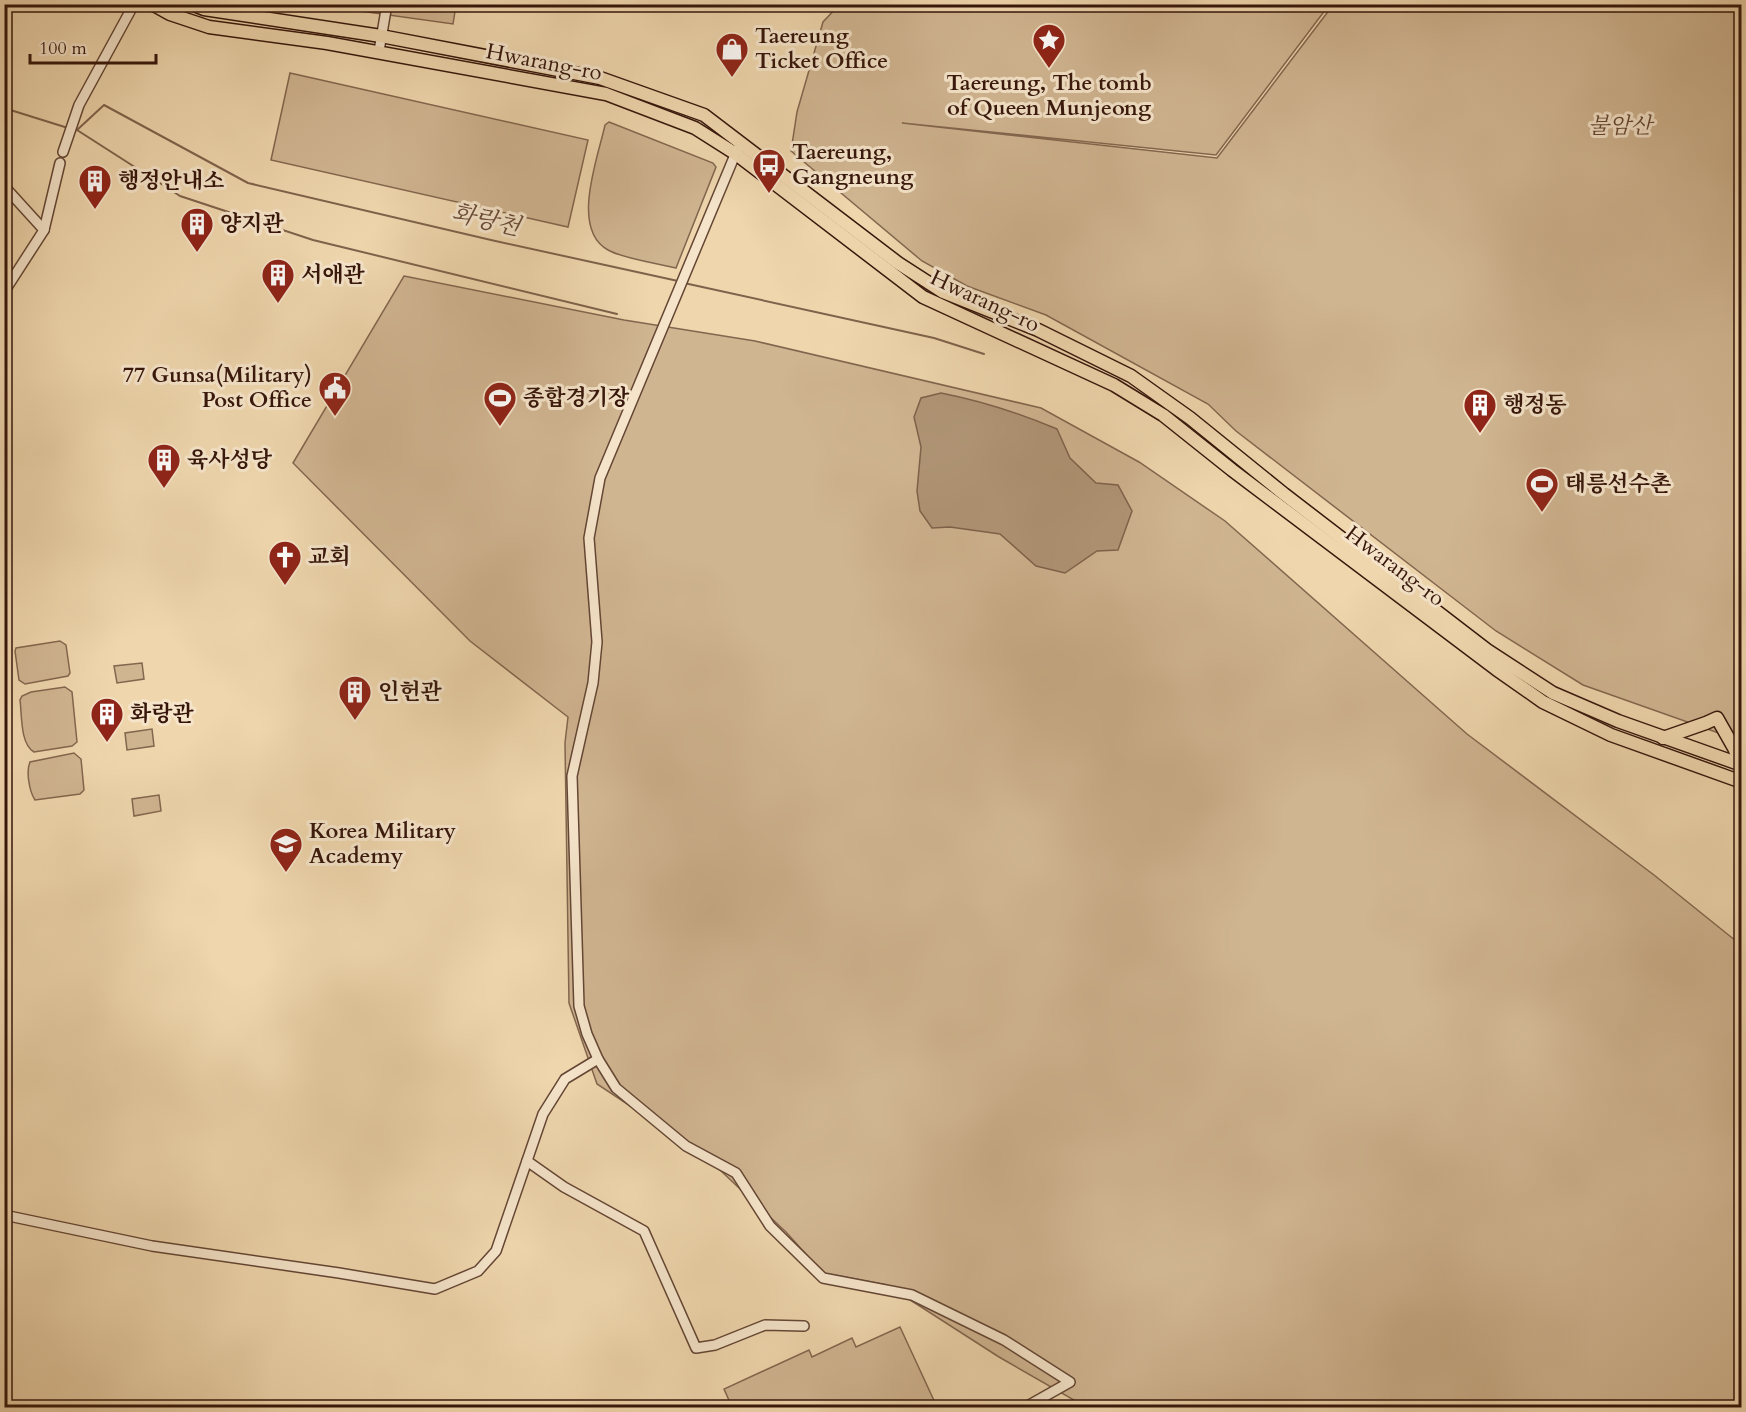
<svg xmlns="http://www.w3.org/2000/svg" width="1746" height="1412" viewBox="0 0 1746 1412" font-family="Cardo,'Noto Serif KR',serif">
  <rect width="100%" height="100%" fill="#efd6ad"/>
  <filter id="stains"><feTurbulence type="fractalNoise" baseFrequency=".00333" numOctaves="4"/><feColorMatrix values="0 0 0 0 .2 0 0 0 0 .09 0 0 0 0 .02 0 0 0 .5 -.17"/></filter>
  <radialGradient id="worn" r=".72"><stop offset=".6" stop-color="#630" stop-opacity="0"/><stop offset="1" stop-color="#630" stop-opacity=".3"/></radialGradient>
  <g fill="#d0b591" stroke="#83664e" stroke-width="1.5">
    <polygon points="317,5 456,5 453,24"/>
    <polygon points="839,5 1329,5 1216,155 902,123 1217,158 1333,5 1741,5 1741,741 1583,685 1496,631 1236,431 1208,404 1046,315 967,286 922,261 791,151 797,112 823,22"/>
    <polygon points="290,73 588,140 568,227 271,160"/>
    <path d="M609,122L713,163L716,167L676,268C657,263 624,259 608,250C570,229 598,158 605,125Z"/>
    <polygon points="404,276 624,320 755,341 1041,408 1139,462 1225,521 1467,734 1654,875 1741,945 1741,1407 1086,1407 999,1357 887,1285 823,1273 786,1232 721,1171 683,1141 597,1084 569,1003 565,743 568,717 470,641 293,463"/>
    <polygon points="60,641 66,645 70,673 68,676 25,684 19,680 15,651 16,648"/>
    <polygon points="142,663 144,679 117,683 114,666"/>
    <path d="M65,687L72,692L77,742L72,746L34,752C20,744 22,715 20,700L22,696L31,692Z"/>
    <polygon points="152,729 154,746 127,750 125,733"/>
    <path d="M74,753L81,759L84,790L80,794L35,800C29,791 26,771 30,762Z"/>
    <polygon points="159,795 161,811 134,816 132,799"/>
    <polygon points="900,1327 937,1407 732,1407 724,1389 809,1350 812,1357 852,1338 856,1347"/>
  </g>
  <path fill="#b09576" stroke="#7f624b" stroke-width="1.5" d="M941,393C982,401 1019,413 1057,429L1070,458L1096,483L1118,485L1132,511L1118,550L1097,551L1065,573L1036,566L1000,534L950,527L932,528L920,511L917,491L921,447L914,417L921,398Z"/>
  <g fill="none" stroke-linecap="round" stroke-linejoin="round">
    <g stroke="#7f624b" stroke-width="2">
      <polyline points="4,108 68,128"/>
      <polyline points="74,129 77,130 104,105 248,183 491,240 678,281"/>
      <polyline points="77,130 180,196 313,240 617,314"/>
      <polyline points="684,283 934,338 984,354"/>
    </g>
    <defs>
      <g id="minor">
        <polyline points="379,51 387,4"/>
        <polyline points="737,150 600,478 589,538 597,642 593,683 572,776 579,1006 587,1034 598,1059 616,1088 686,1146 736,1173 770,1226 823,1278 912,1295 1004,1340 1070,1382 1024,1408"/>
        <polyline points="63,152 79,105 134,4"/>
        <polyline points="4,186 44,230 4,292"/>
        <polyline points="44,230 60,163"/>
        <polyline points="527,1161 564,1187 644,1231 696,1348 715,1345 765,1325 804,1326"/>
        <polyline points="4,1215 152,1246 339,1273 435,1289 478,1271 496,1251 543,1114 565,1079 598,1059"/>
      </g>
      <g id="major">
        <polyline points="152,4 170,14 209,27 327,43 606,94 695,128 736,154 923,297 1114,385 1163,415 1232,470 1496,669 1543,702 1611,735 1742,782"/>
        <polyline points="192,4 204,9 381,36 600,78 704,115 898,263 943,292 1038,330 1131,376 1190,418 1284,494 1487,650 1553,693 1618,721 1742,765"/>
        <polyline points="1663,738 1706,723 1717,718 1734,748 1741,765"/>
      </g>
    </defs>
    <use href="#minor" stroke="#644634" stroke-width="12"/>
    <use href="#major" stroke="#36160b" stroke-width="15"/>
    <use href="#minor" stroke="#f5e4ca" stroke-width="9"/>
    <use href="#major" stroke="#efd6ad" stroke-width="12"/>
  </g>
  <defs>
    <symbol id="sight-pin" viewBox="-11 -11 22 30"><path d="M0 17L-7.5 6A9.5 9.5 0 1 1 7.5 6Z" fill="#8f2418" stroke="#f5e4ca"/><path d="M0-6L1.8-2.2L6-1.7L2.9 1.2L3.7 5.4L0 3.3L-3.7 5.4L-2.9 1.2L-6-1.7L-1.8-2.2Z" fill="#fff"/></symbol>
    <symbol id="shop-pin" viewBox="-11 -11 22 30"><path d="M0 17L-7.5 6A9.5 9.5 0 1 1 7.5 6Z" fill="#8f2418" stroke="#f5e4ca"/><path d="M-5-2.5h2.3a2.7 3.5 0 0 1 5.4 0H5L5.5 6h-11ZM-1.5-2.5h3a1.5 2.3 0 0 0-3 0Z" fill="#fff"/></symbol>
    <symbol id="bus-pin" viewBox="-11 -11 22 30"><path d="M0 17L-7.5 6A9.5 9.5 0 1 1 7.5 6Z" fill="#8f2418" stroke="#f5e4ca"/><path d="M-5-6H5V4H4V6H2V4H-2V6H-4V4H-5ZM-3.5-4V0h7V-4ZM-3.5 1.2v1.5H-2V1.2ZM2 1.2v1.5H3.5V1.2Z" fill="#fff"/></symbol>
    <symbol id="building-pin" viewBox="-11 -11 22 30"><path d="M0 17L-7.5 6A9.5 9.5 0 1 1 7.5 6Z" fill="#8f2418" stroke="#f5e4ca"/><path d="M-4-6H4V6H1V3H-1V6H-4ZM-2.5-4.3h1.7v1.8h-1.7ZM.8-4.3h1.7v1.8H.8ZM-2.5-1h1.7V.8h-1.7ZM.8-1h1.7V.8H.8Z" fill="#fff"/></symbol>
    <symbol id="civic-pin" viewBox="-11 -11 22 30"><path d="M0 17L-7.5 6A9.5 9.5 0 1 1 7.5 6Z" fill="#8f2418" stroke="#f5e4ca"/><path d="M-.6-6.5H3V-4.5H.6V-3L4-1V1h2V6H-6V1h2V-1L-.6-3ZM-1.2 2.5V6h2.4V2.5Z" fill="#fff"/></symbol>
    <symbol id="stadium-pin" viewBox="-11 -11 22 30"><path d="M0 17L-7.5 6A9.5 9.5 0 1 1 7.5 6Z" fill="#8f2418" stroke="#f5e4ca"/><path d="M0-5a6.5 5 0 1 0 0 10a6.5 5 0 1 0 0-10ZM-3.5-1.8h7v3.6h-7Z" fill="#fff"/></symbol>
    <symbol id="church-pin" viewBox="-11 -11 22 30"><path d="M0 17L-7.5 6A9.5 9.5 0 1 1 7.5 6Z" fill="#8f2418" stroke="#f5e4ca"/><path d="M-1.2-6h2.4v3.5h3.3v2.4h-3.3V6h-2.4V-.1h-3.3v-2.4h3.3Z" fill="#fff"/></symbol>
    <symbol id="university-pin" viewBox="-11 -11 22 30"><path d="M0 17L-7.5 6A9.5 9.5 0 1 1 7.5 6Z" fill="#8f2418" stroke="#f5e4ca"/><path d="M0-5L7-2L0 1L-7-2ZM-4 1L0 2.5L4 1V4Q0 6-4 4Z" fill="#fff"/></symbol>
  </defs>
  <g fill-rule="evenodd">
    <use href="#sight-pin" x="1030" y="21" width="38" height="52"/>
    <use href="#shop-pin" x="713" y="30" width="38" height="52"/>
    <use href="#bus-pin" x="750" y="146" width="38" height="52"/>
    <use href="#building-pin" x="76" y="162" width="38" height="52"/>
    <use href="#building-pin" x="178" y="205" width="38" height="52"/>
    <use href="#building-pin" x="259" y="256" width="38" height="52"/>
    <use href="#civic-pin" x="316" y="369" width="38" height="52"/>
    <use href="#stadium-pin" x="481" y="379" width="38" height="52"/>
    <use href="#building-pin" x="1461" y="386" width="38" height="52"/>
    <use href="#building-pin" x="145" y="441" width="38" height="52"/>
    <use href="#stadium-pin" x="1523" y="465" width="38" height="52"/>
    <use href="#church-pin" x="266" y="538" width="38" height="52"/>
    <use href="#building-pin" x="336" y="673" width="38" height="52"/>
    <use href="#building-pin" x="88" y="695" width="38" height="52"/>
    <use href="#university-pin" x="267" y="825" width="38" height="52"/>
  </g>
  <g text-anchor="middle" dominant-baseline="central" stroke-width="6" stroke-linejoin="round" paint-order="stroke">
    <g font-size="22" font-weight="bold" fill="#36160b" stroke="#f5e4ca" text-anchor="start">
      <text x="755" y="36">Taereung<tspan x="755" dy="25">Ticket Office</tspan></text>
      <text x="1049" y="83" text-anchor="middle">Taereung, The tomb<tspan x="1049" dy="25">of Queen Munjeong</tspan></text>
      <text x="792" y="152">Taereung,<tspan x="792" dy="25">Gangneung</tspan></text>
      <text x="118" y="181">행정안내소</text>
      <text x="220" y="224">양지관</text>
      <text x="301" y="275">서애관</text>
      <text x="312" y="375" text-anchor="end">77 Gunsa(Military)<tspan x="312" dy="25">Post Office</tspan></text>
      <text x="523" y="398">종합경기장</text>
      <text x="1503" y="405">행정동</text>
      <text x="187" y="460">육사성당</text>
      <text x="1565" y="484">태릉선수촌</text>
      <text x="308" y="557">교회</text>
      <text x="378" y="692">인헌관</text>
      <text x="130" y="714">화랑관</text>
      <text x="309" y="831">Korea Military<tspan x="309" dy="25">Academy</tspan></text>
    </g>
    <g font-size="22" fill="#36160b" stroke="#f5e4ca">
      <text transform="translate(544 62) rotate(11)">Hwarang-ro</text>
      <text transform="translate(985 301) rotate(25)">Hwarang-ro</text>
      <text transform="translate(1395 566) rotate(37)">Hwarang-ro</text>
    </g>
    <g font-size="22" font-style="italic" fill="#644633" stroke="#f5e4ca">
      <text x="1620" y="126">불암산</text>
    </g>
    <g font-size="24" font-style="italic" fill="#674936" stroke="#f5e4ca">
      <text transform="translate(486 220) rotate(13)">화랑천</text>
    </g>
  </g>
  <rect width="1746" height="1412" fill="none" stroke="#efd6ad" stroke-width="24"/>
  <rect x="6" y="6" width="1734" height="1400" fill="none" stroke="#36160b" stroke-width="3"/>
  <rect x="12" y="12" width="1722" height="1388" fill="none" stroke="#36160b" stroke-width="1.5"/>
  <path d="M30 54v9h126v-9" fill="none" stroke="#36160b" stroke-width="3"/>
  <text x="39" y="54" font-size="18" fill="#36160b" stroke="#f5e4ca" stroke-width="4.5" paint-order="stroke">100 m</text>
  <rect width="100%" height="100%" filter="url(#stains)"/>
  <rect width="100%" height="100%" fill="url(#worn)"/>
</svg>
